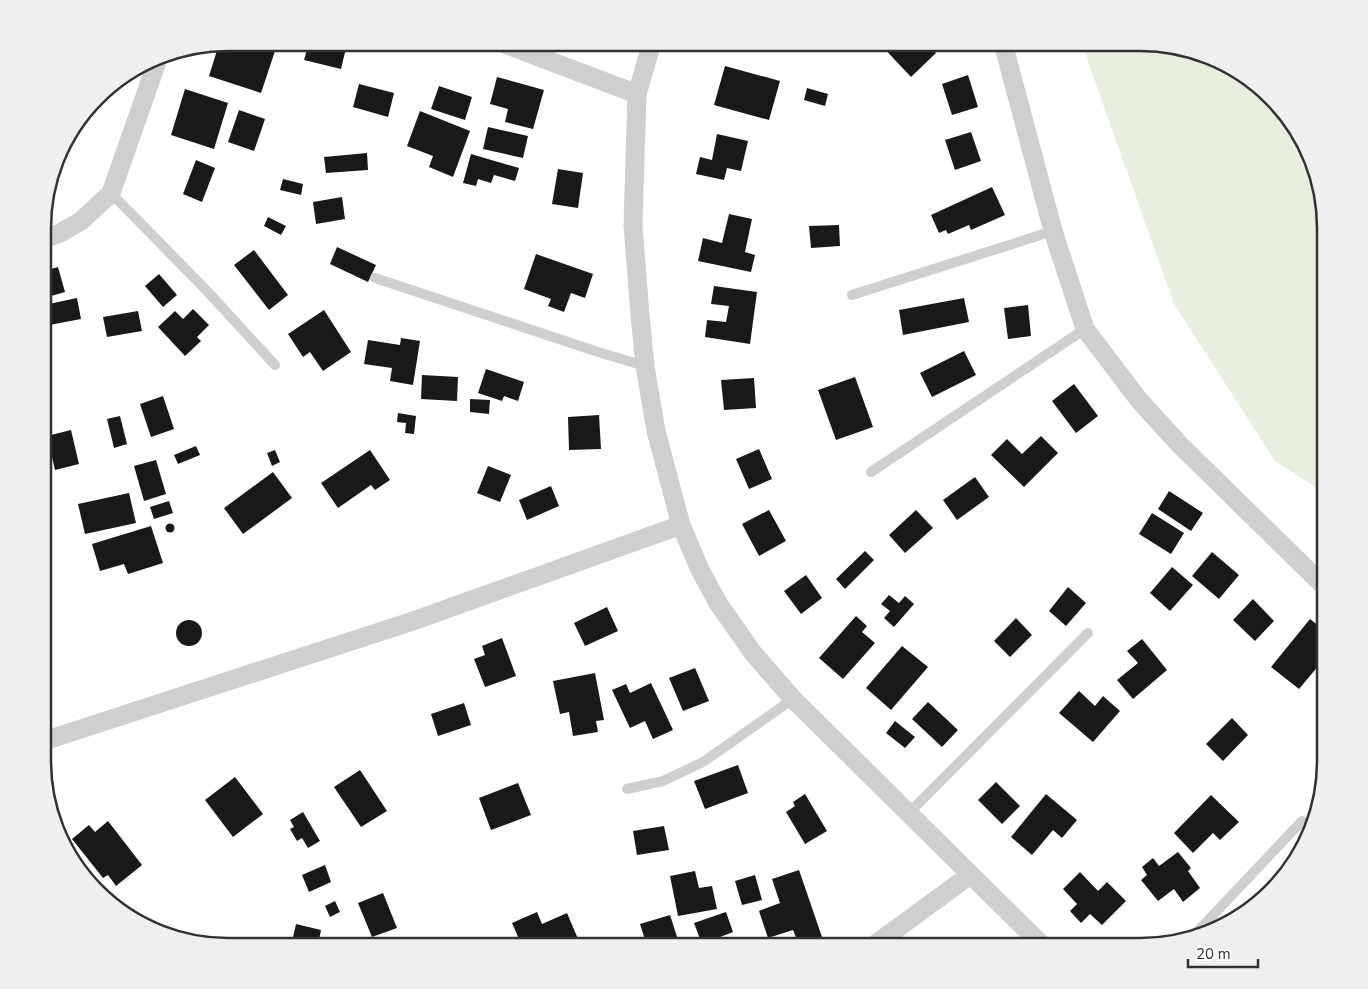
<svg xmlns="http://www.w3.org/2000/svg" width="1368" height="989" viewBox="0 0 1368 989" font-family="'Nunito Sans',sans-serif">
  <rect width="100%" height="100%" fill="#fff"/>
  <polygon fill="#e8eee0" points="1079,43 1151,43 1210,57 1253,81 1306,146 1325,217 1325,493 1275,461 1174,304 1082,45"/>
  <g fill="#191919">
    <polygon points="229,42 251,43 275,51 261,93 209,76 219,44"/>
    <polygon points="309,43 324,43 346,48 341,69 304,60"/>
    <polygon points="738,43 763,43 760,52 738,44"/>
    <polygon points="879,43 927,43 936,53 911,77"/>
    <polygon points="725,66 780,81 769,120 714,105"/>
    <polygon points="968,75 978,107 952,115 942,84"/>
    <polygon points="497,77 544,90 533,129 505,122 508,109 490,104"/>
    <polygon points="359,84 394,93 388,117 353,107"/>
    <polygon points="439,86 472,97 465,120 431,109"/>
    <polygon points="807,88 828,94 825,106 804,100"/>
    <polygon points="185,89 228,103 214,149 171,135"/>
    <polygon points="239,110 265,119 254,151 228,142"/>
    <polygon points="420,111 470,131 453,177 429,167 433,156 407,146"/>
    <polygon points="488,127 528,136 523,158 483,149"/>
    <polygon points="971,132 981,161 955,170 945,140"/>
    <polygon points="717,134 748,141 741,171 727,168 724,180 696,174 700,157 712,160"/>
    <polygon points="367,153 368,170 326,173 324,157"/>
    <polygon points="471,154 519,168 515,181 494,175 491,183 478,179 476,186 463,183"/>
    <polygon points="196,160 215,168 202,202 183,194"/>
    <polygon points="558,169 583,173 578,208 552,204"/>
    <polygon points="283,179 303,184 301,195 280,190"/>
    <polygon points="992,187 1005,215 971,230 969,225 948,234 946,230 939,233 931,215"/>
    <polygon points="342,197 345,219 316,224 313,202"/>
    <polygon points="729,214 752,219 745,252 755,255 751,272 698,261 703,238 722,243"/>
    <polygon points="268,217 286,226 281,235 264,226"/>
    <polygon points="839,225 840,246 811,248 809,226"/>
    <polygon points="337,247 376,265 368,282 330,264"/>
    <polygon points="254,250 288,295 269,310 234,265"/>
    <polygon points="536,254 593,274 585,298 571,293 564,312 548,306 551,299 524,289"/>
    <polygon points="58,267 65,292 44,298 44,271"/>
    <polygon points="159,274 177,295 163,307 145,286"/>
    <polygon points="714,286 757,292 750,344 705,337 707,320 726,322 729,306 711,304"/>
    <polygon points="77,298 81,319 44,326 44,305"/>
    <polygon points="964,298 969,322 903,335 899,310"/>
    <polygon points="1028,305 1031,336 1008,339 1004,308"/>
    <polygon points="193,309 209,325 197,337 201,341 185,356 158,327 175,311 183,319"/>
    <polygon points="324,310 351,352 323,371 310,352 303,357 288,334"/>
    <polygon points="138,311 142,331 107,337 103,317"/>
    <polygon points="401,338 420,341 413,385 390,381 392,368 364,364 368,340 400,345"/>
    <polygon points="964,351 976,375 932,397 920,373"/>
    <polygon points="486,369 524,382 518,401 504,396 502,401 478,393"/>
    <polygon points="422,375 458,377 457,401 421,399"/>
    <polygon points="855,377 873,427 836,440 818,390"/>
    <polygon points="754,378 756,408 724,410 721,380"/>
    <polygon points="1074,384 1098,416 1076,433 1052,401"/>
    <polygon points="163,396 174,429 151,437 140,404"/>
    <polygon points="470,399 490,400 489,414 470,412"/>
    <polygon points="398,413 416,416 414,434 405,433 406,423 397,422"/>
    <polygon points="599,415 601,449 569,450 568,417"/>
    <polygon points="120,416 127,444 114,448 107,419"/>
    <polygon points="71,430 79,464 55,470 47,436"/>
    <polygon points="1041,436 1058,453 1024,487 991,455 1007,439 1022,454"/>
    <polygon points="196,446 200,455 178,464 174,455"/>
    <polygon points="759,449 772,479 749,489 736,459"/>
    <polygon points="275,450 280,462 272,466 267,453"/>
    <polygon points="370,450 390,480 375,490 371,485 338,508 321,483"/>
    <polygon points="156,460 166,494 144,501 134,466"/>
    <polygon points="488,466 511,475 500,502 477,493"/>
    <polygon points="273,472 292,498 243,534 224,508"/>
    <polygon points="975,477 989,497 957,520 943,500"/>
    <polygon points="551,486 559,506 527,520 519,500"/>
    <polygon points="1169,491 1203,513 1191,531 1158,509"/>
    <polygon points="129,493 136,523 85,534 78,504"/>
    <polygon points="169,501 173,513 154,519 150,507"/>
    <polygon points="769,510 786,541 759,556 742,524"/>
    <polygon points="916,510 933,528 905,553 889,535"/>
    <polygon points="1152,513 1184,533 1171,554 1139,534"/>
    <circle cx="170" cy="528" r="4.5"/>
    <polygon points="151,526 163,563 128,574 124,564 100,571 92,544"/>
    <polygon points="865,551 874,560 845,589 836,579"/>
    <polygon points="1212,552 1239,575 1219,599 1192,576"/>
    <polygon points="1172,567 1193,585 1170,611 1150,593"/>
    <polygon points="806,575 822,598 801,614 784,591"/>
    <polygon points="1068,587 1086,603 1066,626 1049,611"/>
    <polygon points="889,595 899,603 905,596 914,604 894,627 884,618 890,611 881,604"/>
    <polygon points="1253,599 1274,621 1255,641 1233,620"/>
    <polygon points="607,607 618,631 585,646 574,623"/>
    <polygon points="856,616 867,626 862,632 875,643 843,679 819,658"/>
    <polygon points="1016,618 1032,635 1010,657 994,641"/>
    <polygon points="1310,619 1325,631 1325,658 1299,689 1271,667"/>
    <circle cx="189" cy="633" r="13"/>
    <polygon points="502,638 516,676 485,687 474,659 485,655 482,646"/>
    <polygon points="1142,639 1167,670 1133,699 1117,680 1138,663 1127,651"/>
    <polygon points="902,646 928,667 891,710 866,688"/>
    <polygon points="695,668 709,701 683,711 669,678"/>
    <polygon points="595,673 604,720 596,721 598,732 573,736 569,712 560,714 553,681"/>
    <polygon points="651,683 673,730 653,739 645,721 630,728 612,690 626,684 630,693"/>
    <polygon points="1325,689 1325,700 1320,696"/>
    <polygon points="1079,691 1095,706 1103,696 1120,711 1093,742 1059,713"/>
    <polygon points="928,702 958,730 942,747 912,719"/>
    <polygon points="464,703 471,725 438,736 431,714"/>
    <polygon points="1232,718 1248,735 1223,761 1206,744"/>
    <polygon points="895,721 915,737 905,748 886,733"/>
    <polygon points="738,765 748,793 705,809 694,781"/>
    <polygon points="360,770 387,811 361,827 334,787"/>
    <polygon points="235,777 263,814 233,837 205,800"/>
    <polygon points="996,782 1020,806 1002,824 978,800"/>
    <polygon points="518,783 531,815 491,830 479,798"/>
    <polygon points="805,794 827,831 805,844 786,812 795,806 793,802"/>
    <polygon points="1046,794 1077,820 1062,838 1053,830 1032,855 1011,837"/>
    <polygon points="1211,795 1239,822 1220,840 1213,833 1193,853 1174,833"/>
    <polygon points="303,812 320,841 308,848 302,838 297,841 290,829 294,827 290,820"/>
    <polygon points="108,821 142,865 116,886 108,875 103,878 72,839 89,825 95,832"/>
    <polygon points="664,826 669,850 637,855 633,831"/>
    <polygon points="1178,852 1191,868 1188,871 1200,888 1183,902 1174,889 1158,901 1141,880 1147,875 1142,867 1153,858 1159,866"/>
    <polygon points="325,865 331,882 309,892 302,875"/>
    <polygon points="799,870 822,937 799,945 793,930 768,938 759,911 780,903 772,879"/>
    <polygon points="695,871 699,888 712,886 717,909 678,916 670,876"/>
    <polygon points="1080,872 1098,891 1107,882 1126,901 1102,925 1090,914 1081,923 1070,911 1077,904 1063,889"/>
    <polygon points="755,875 762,900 742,905 735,881"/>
    <polygon points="383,893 397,928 372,937 358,903"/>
    <polygon points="335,901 340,912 330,917 325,906"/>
    <polygon points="537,912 542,924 567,913 581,946 522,946 512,923"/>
    <polygon points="726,912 733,932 702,944 694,923"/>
    <polygon points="670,915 680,946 647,946 640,924"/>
    <polygon points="296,924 321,930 318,946 291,946"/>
  </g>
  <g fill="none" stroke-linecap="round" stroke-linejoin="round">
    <g stroke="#cfcfcf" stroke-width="10">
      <polyline points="111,193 208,292 275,365"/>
      <polyline points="375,278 595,351 645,366"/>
      <polyline points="852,295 1053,231"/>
      <polyline points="871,472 1085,329"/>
      <polyline points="627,789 663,781 703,762 793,699"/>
      <polyline points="908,814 1088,633"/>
      <polyline points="1196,933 1302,821"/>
    </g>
    <g stroke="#cfcfcf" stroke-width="19">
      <polyline points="502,43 637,94"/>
      <polyline points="652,43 637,94 633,225 640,315 645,366 656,431 681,525 700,570 718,603 753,653 793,699 1043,946"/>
      <polyline points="1003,43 1053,231 1085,329 1139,400 1180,445 1325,587"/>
      <polyline points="44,239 60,233 81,221 111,193 159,56"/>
      <polyline points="44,741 413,621 681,525"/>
      <polyline points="873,946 970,875"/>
    </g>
  </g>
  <path d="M0 0H1368V989H0ZM228 51H1140A177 177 0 0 1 1317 228V761A177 177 0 0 1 1140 938H228A177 177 0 0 1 51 761V228A177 177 0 0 1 228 51Z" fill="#efefef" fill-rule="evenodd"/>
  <path fill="none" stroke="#323232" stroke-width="2.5" d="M228 51H1140A177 177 0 0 1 1317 228V761A177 177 0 0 1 1140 938H228A177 177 0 0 1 51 761V228A177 177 0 0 1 228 51Z"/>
  <path d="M1188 959v8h70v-8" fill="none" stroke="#323232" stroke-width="2.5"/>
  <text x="1196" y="959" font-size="15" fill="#323232" stroke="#ffffff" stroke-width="4" paint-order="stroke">20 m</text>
</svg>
